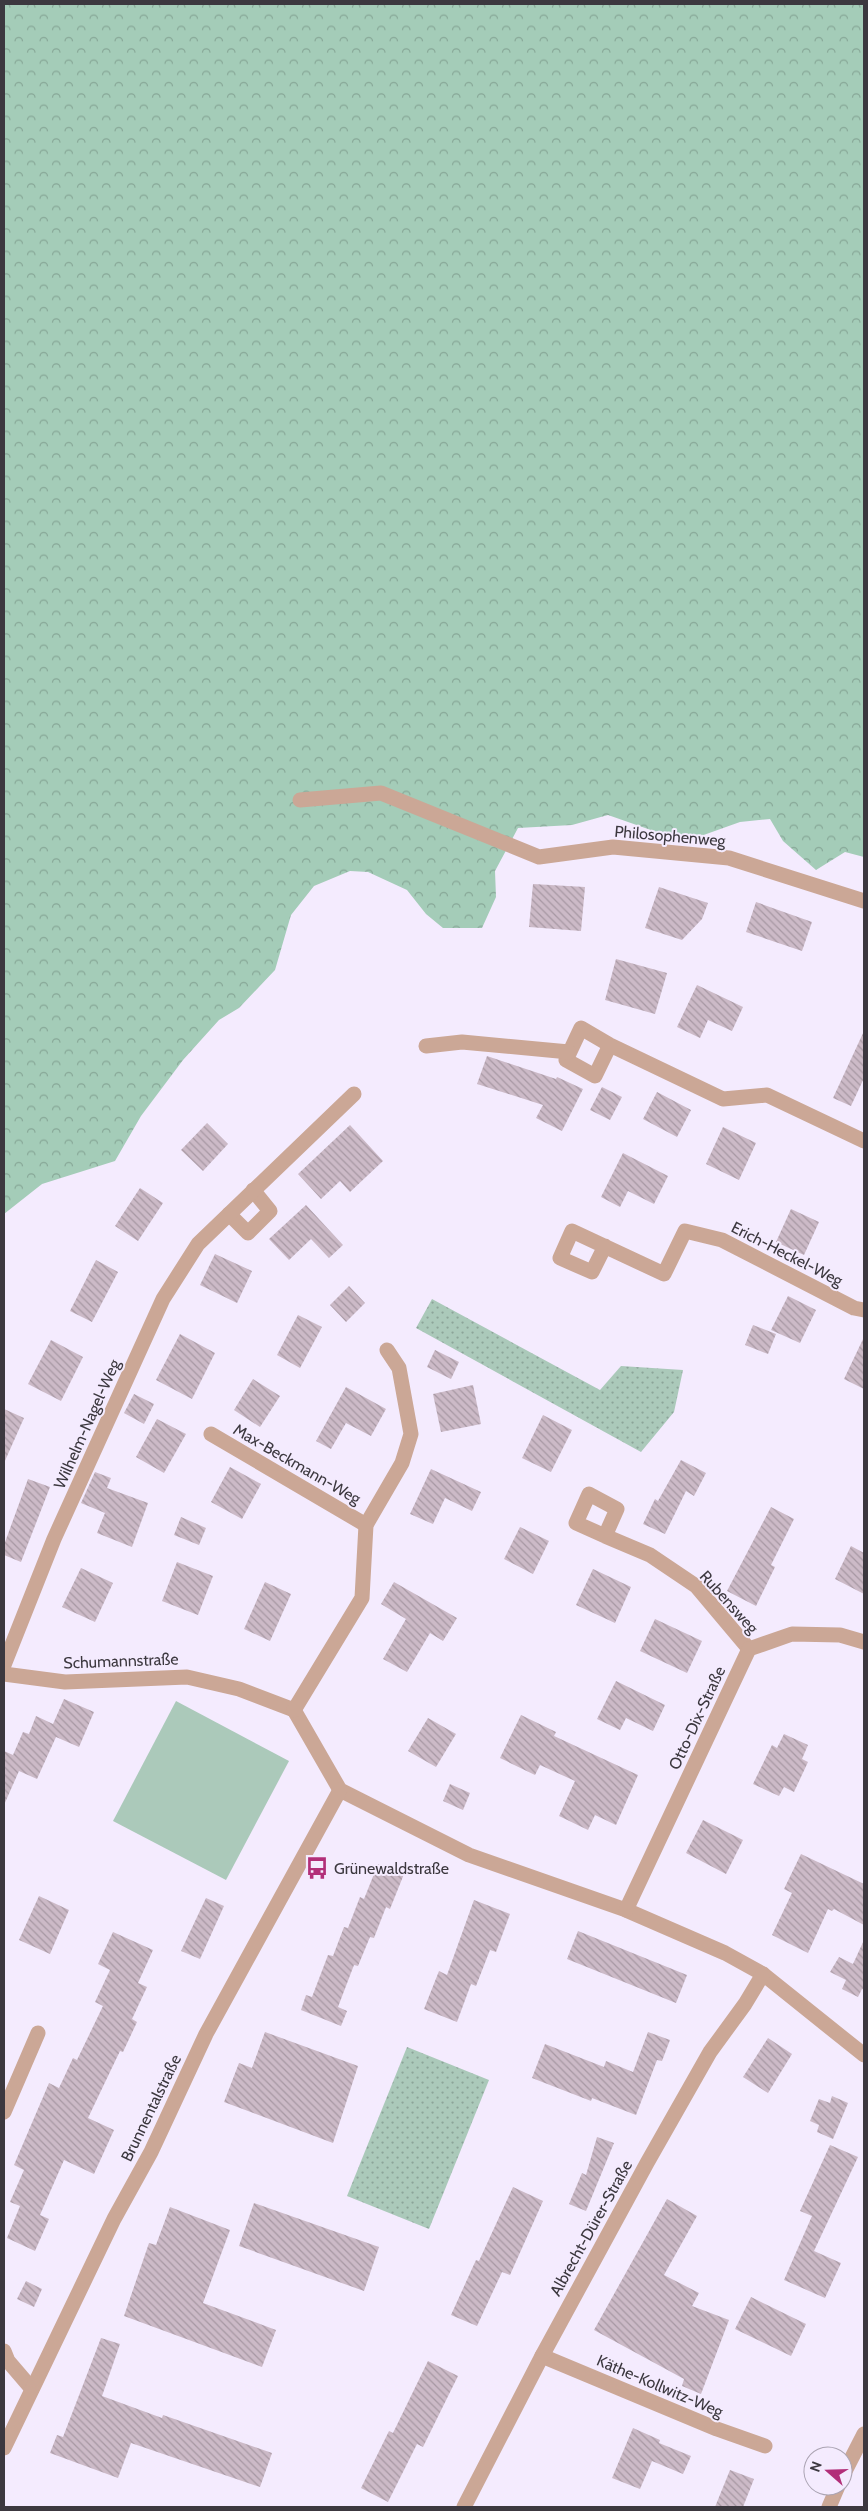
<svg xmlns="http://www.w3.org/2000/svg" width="868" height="2511" viewBox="0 0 868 2511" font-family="Cabin,sans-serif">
  <defs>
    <pattern id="forest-crowns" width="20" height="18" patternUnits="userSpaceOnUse" patternTransform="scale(1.25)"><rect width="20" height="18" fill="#a4ccb8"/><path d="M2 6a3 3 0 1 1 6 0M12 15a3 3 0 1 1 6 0" fill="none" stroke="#87a797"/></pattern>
    <pattern id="park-dots" width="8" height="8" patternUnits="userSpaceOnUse" patternTransform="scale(1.25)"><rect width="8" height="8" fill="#abc9ba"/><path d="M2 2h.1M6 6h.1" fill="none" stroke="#8ca499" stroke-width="1.8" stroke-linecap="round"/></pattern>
    <pattern id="building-back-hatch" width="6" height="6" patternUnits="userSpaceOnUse" patternTransform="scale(1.25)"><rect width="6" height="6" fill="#ccbac7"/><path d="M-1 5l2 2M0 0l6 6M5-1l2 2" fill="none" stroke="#a798a3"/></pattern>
  </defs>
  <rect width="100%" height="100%" fill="#f4ebfe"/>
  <polygon fill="url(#forest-crowns)" points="4,4 864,4 864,857 845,852 816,870 783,841 770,819 740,822 698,837 668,836 608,815 572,825 518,828 495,871 496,897 482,928 443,928 426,914 407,890 368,872 350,871 314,886 291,915 275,970 239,1008 219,1020 183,1060 141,1116 115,1161 42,1184 4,1214"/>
  <g fill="url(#park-dots)">
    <polygon points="432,1299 600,1390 621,1366 683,1370 674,1412 641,1452 416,1328"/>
    <polygon points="407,2047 489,2080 429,2229 347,2196"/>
  </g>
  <polygon fill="#abc9ba" points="176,1701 289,1761 226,1880 113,1821"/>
  <g fill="url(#building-back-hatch)">
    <polygon points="533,884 585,887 581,931 529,927"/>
    <polygon points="659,887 708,903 702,919 682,940 645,928"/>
    <polygon points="756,902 812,922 802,951 746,932"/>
    <polygon points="616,959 667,973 655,1014 605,1000"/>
    <polygon points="697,985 743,1007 732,1031 708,1020 700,1038 677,1027"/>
    <polygon points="864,1031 864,1078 851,1106 833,1098"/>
    <polygon points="487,1056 556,1079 557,1077 583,1089 562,1131 536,1118 543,1105 477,1084"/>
    <polygon points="602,1087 622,1097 610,1120 590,1110"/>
    <polygon points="657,1092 691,1110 677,1137 643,1119"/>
    <polygon points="207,1123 228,1144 203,1171 181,1150"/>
    <polygon points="350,1125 383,1161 350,1192 340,1181 321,1199 298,1174"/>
    <polygon points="723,1127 756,1143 739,1180 706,1164"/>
    <polygon points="623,1153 668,1176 654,1204 628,1191 620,1207 601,1197"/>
    <polygon points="140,1188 163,1203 138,1241 115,1226"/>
    <polygon points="306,1205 343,1245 329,1258 311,1239 289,1260 269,1239"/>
    <polygon points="791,1209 819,1222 804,1255 776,1242"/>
    <polygon points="215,1254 252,1271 237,1303 200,1285"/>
    <polygon points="96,1260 118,1272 92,1322 70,1311"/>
    <polygon points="349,1286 365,1303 346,1322 330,1305"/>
    <polygon points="788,1296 816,1310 800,1343 771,1330"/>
    <polygon points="298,1315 322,1327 300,1368 277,1355"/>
    <polygon points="753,1325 776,1334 768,1354 745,1345"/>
    <polygon points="180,1334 215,1353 192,1399 156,1380"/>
    <polygon points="864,1337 864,1389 844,1379"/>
    <polygon points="51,1340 83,1357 61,1401 28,1384"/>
    <polygon points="435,1350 459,1362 451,1379 427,1367"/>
    <polygon points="253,1379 280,1396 260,1427 234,1410"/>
    <polygon points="473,1385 481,1424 441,1432 433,1394"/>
    <polygon points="346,1387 386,1409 371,1436 346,1423 331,1449 316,1441"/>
    <polygon points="134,1394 154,1404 144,1424 124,1413"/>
    <polygon points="4,1409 24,1418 4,1463"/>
    <polygon points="543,1415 572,1430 551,1472 522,1458"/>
    <polygon points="157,1419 186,1434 164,1473 136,1457"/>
    <polygon points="681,1460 706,1473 694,1496 686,1491 665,1534 643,1524 655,1499 658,1501"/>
    <polygon points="230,1467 261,1484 242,1519 211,1502"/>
    <polygon points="431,1469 481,1492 472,1511 445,1498 433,1524 410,1514"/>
    <polygon points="95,1472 111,1478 107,1488 148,1503 132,1547 97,1533 105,1513 81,1503"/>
    <polygon points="28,1479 50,1487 21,1562 4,1555 4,1545"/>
    <polygon points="771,1507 794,1519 771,1565 775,1567 756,1606 727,1591"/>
    <polygon points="181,1517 206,1528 199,1545 174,1535"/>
    <polygon points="520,1527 549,1541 533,1574 504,1559"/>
    <polygon points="851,1546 864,1553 864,1594 835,1579"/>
    <polygon points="177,1562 213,1576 198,1615 162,1601"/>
    <polygon points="81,1568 113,1583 95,1622 62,1607"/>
    <polygon points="593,1569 631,1587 615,1623 576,1605"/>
    <polygon points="265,1582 291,1594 270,1641 244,1629"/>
    <polygon points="394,1582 457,1618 443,1641 430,1633 407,1672 383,1659 406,1619 381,1604"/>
    <polygon points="655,1619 702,1641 687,1673 640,1651"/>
    <polygon points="616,1681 665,1705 653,1731 626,1718 620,1730 597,1719"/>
    <polygon points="64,1699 94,1712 79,1747 56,1737 37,1779 19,1771 4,1805 4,1751 13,1755 23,1732 29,1734 36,1716 53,1724"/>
    <polygon points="521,1715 556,1732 554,1736 638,1775 616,1825 595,1815 588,1830 559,1816 575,1781 540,1765 535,1775 500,1758"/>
    <polygon points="428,1718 456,1734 436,1767 408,1751"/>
    <polygon points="784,1734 808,1745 802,1759 808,1762 794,1792 784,1787 779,1796 753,1784 772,1745 777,1748"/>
    <polygon points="450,1784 470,1793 463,1810 443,1801"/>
    <polygon points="703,1820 743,1840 726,1874 686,1853"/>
    <polygon points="801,1854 864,1884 864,1925 834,1909 832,1911 828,1909 808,1953 772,1935 792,1893 784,1889"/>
    <polygon points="378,1864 404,1874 390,1909 386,1907 374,1938 370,1937 358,1966 354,1965 338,2007 347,2011 341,2026 301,2010 306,1995 312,1997 328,1955 333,1956 344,1927 348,1928 360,1897 364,1899"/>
    <polygon points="39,1896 69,1910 50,1954 19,1940"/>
    <polygon points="206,1898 224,1906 200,1959 181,1951"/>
    <polygon points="474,1900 510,1914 496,1952 490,1950 476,1986 471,1984 457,2022 424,2009 439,1971 447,1975"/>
    <polygon points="578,1931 687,1975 676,2003 567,1959"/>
    <polygon points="113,1932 153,1950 138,1983 147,1987 132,2019 137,2022 123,2052 120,2051 88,2118 114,2130 94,2174 64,2160 40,2215 49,2219 35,2251 7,2238 20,2206 10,2202 24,2170 14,2165 49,2083 59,2088 73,2058 77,2060 103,2006 95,2002 110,1970 98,1964"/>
    <polygon points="864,1940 864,1990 862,1989 858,1997 842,1989 846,1980 830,1972 839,1957 853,1964"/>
    <polygon points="265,2032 358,2066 333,2143 224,2102 239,2063 252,2068"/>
    <polygon points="648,2032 670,2040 662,2061 657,2060 636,2115 592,2098 591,2101 532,2078 545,2044 604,2067 606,2061 633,2072"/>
    <polygon points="768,2038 792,2054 768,2093 743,2077"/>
    <polygon points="832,2096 848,2103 833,2139 817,2132 819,2125 810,2121 819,2099 830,2103"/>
    <polygon points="597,2137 614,2143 586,2211 569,2204 582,2173 586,2175"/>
    <polygon points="830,2145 858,2157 814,2251 841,2263 825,2298 784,2280 812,2216 800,2211"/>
    <polygon points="513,2187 543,2201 510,2275 502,2272 477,2326 451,2315 476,2260 479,2261"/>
    <polygon points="667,2199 697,2216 664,2275 699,2293 692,2306 729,2320 701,2394 682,2386 684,2379 594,2330"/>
    <polygon points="254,2203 379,2247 364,2291 239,2246"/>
    <polygon points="170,2207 230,2230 203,2303 276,2330 262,2367 124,2316 149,2243 156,2245"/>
    <polygon points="26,2281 42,2289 34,2307 17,2299"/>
    <polygon points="751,2297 806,2324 791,2356 735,2329"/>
    <polygon points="101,2338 120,2344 102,2396 162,2418 163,2415 272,2453 260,2487 131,2443 118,2478 50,2453 57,2435 63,2437"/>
    <polygon points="428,2361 458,2376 423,2447 417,2444 388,2502 361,2488 389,2431 393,2433"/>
    <polygon points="633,2428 660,2440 659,2443 691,2456 683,2474 652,2461 640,2489 612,2478"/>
    <polygon points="730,2470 754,2479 743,2507 715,2507"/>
  </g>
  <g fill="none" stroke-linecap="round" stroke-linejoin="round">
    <g stroke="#cba796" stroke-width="15">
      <polyline points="300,800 381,793 539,857 613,847 729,858 864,901"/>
      <polyline points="610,1045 595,1076 566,1060 581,1028 610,1045 723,1099 767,1095 864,1141"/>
      <polyline points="426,1046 462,1042 569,1052"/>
      <polyline points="229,1214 248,1233 270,1211 253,1190"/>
      <polyline points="605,1246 592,1272 560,1258 572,1231 664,1274 685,1231 722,1240 854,1308 864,1310"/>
      <polyline points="211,1434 366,1525"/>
      <polyline points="605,1536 576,1523 589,1494 617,1509 605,1536 650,1555 696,1586 749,1649"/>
      <polyline points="4,1665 54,1539 163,1299 198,1244 354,1094"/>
      <polyline points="4,1674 65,1682 187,1677 239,1689 294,1710"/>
      <polyline points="294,1710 340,1790 469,1855 626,1910 725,1953 763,1974 864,2055"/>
      <polyline points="294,1710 362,1598 366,1525 402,1463 411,1434 399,1368 387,1350"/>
      <polyline points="626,1910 749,1649 792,1634 840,1635 864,1642"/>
      <polyline points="4,2112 38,2033"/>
      <polyline points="4,2351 8,2361 32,2389"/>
      <polyline points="542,2356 717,2429 765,2446"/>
      <polyline points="4,2448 114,2219 151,2152 206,2034 340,1790"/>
      <polyline points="843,2475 864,2434"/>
      <polyline points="464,2507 542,2356 647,2163 710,2052 745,2004 763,1974"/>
      <polyline points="829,2507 838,2486"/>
    </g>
  </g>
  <defs>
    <symbol id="bus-bare" viewBox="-9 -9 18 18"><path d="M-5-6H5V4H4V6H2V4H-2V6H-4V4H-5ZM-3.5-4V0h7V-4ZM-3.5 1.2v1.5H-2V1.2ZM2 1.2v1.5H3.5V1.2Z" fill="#b22f79" stroke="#f4ebfe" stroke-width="2.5" paint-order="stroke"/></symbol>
  </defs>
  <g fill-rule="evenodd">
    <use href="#bus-bare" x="301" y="1852" width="32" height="32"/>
  </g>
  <g text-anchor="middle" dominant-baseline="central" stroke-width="4" stroke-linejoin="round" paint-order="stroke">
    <g font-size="16" fill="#3c383f" stroke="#f4ebfe">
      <text transform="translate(670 836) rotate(5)">Philosophenweg</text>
      <text transform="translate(787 1254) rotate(27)">Erich-Heckel-Weg</text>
      <text transform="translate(87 1424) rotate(-66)">Wilhelm-Nagel-Weg</text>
      <text transform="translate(297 1464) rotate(30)">Max-Beckmann-Weg</text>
      <text transform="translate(729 1602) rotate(48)">Rubensweg</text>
      <text transform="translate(121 1661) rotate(-2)">Schumannstraße</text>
      <text transform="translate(697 1718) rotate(-65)">Otto-Dix-Straße</text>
      <text transform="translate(151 2108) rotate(-64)">Brunnentalstraße</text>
      <text transform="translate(591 2228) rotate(-61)">Albrecht-Dürer-Straße</text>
      <text transform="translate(660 2386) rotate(23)">Käthe-Kollwitz-Weg</text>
    </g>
    <g font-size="16" fill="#3c383f" stroke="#f4ebfe" text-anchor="start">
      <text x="334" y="1868">Grünewaldstraße</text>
    </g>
  </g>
  <rect width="868" height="2511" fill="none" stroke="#3c383f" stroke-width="10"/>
  <g transform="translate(828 2471) rotate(290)"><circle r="24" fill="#f4ebfe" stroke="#aaa3b2"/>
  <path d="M0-4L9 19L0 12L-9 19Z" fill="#b22f79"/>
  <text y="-8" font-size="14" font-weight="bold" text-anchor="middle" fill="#3c383f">N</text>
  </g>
</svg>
